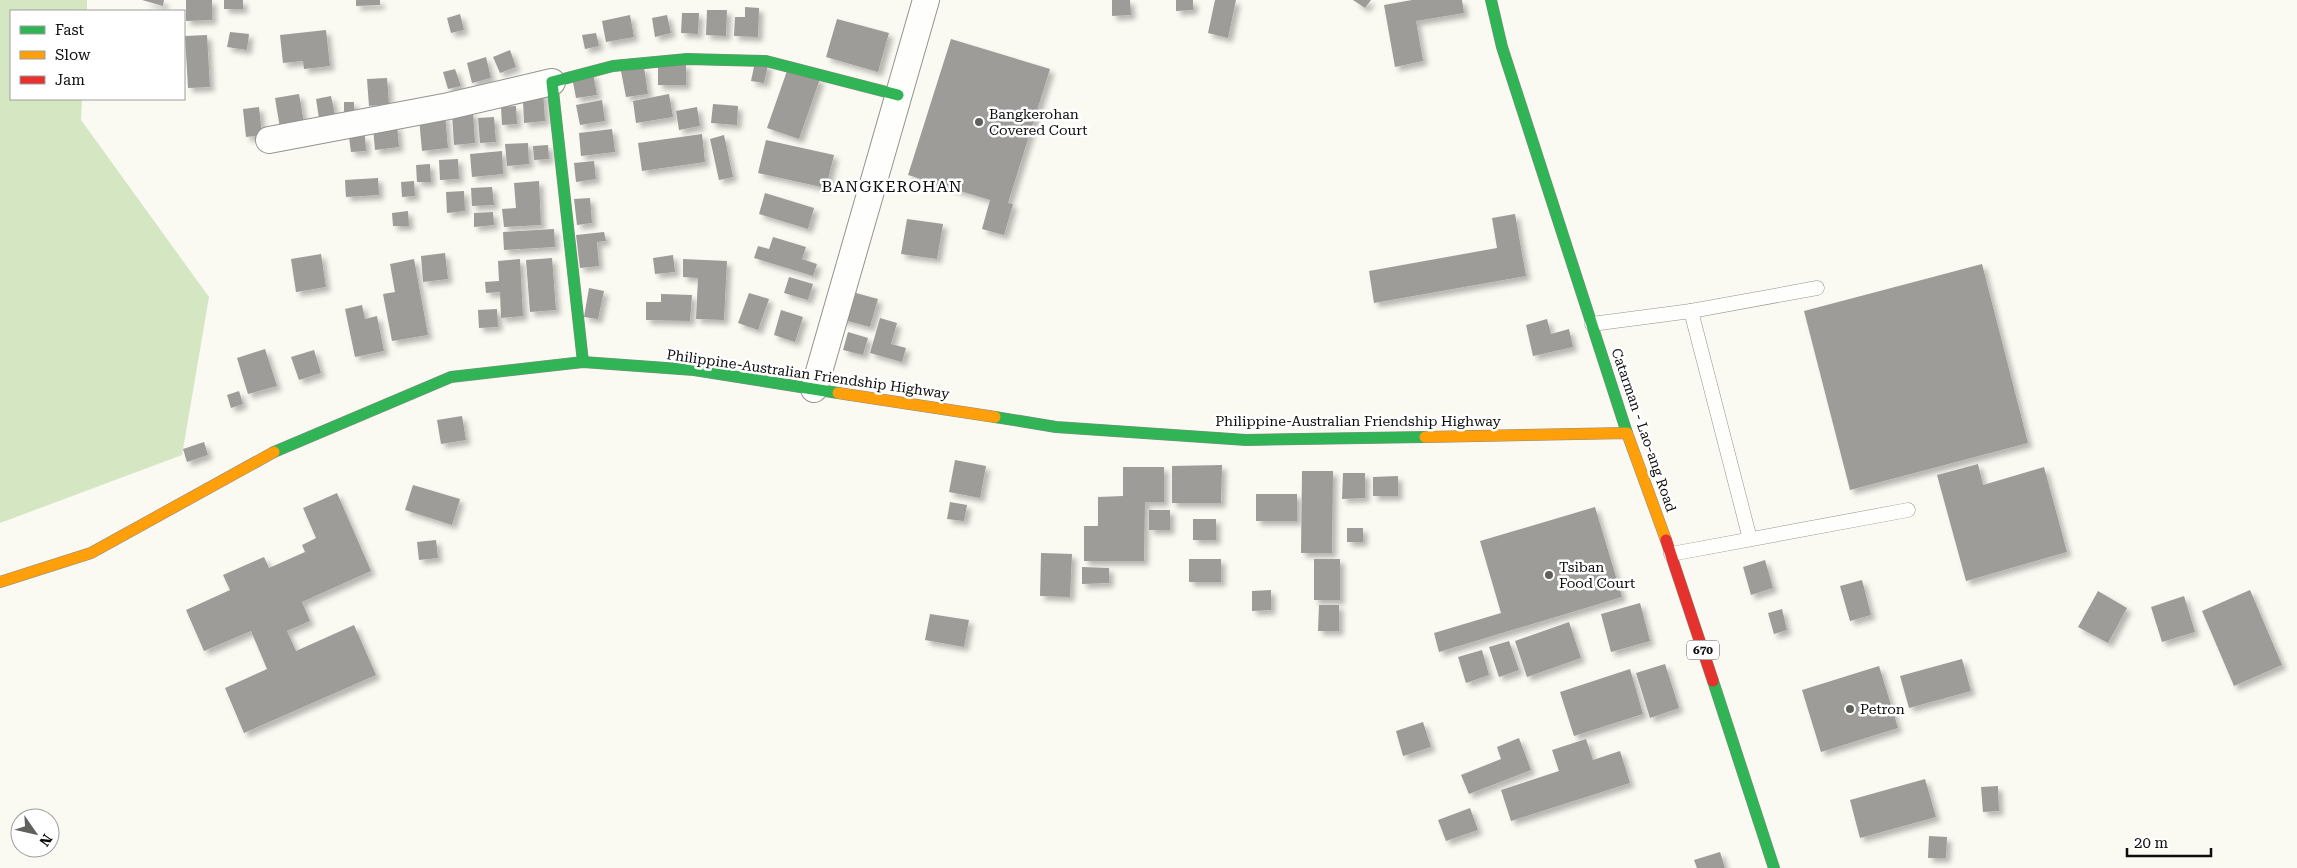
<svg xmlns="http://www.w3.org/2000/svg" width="2297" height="868" viewBox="0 0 2297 868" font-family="'Roboto Serif',serif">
  <defs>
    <filter id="shadow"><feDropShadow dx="4.5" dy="4.5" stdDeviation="2.5" flood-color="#0004"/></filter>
  </defs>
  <rect width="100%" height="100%" fill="#faf9f2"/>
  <polygon fill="#d4e6c2" points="0,0 87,0 87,11 11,11 11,99 82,99 81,120 209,297 182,455 0,523"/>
  <g fill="#9d9c98" filter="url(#shadow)">
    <polygon points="142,0 164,0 163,6"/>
    <polygon points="186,0 212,0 212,20 186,21"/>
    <rect x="224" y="0" width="19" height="9"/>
    <polygon points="356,0 380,0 380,5 356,6"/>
    <polygon points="1112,0 1130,0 1131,15 1112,16"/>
    <polygon points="1176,0 1193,0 1193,10 1176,11"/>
    <polygon points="1215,0 1236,0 1228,38 1208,33"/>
    <polygon points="1353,0 1371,0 1365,8"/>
    <polygon points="1412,0 1462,0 1464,13 1416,21 1423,61 1395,67 1384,5"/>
    <polygon points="745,7 759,8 758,37 734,36 735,17 745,17"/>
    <polygon points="707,10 727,10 726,36 706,35"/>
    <polygon points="682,13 699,13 698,34 681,33"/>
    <polygon points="460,14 464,30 451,33 447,18"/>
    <polygon points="630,15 634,37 606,42 602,21"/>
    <polygon points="667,15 671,33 655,37 652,18"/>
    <polygon points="837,19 889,33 878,72 826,57"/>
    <polygon points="326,30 330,66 304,69 303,61 283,63 280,35"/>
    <polygon points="230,32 249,34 247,50 227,47"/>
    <polygon points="596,33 599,46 585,49 582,35"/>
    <polygon points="207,35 210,87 188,88 185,36"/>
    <polygon points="951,39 1050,69 1008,203 1013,204 1004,235 982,229 990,200 908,175"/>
    <polygon points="510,50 516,67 500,73 493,57"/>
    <polygon points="486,57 491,78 472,83 467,63"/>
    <polygon points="755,62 768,65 764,83 751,81"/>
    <rect x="658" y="64" width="28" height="21"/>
    <polygon points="644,67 648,94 626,97 621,71"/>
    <polygon points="788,68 820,79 799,139 767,128"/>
    <polygon points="455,69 461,86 448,89 443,72"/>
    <polygon points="593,73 597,95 576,98 572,77"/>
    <polygon points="387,78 389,104 369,106 367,79"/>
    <polygon points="543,90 545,121 524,123 523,100"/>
    <polygon points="299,94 304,123 280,128 275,98"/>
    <polygon points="669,94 673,117 636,123 633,101"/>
    <polygon points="331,96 335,115 319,118 316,99"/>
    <polygon points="602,100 605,121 580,125 576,105"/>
    <rect x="344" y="102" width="10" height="14"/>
    <polygon points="713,104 738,106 737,125 711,123"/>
    <polygon points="516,106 517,124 502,125 501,107"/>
    <polygon points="259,107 262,135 246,137 243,109"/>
    <polygon points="697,107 700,126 679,130 676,111"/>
    <polygon points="473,112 475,143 454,145 452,113"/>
    <polygon points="445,115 448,148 422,151 419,118"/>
    <polygon points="494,117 496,142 480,143 478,118"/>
    <polygon points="397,125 399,147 375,150 373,128"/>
    <polygon points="612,129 615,152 581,156 579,133"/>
    <polygon points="702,134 705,162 642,171 638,143"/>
    <polygon points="724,135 733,177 719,180 710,139"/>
    <polygon points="365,136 366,151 351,152 349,137"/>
    <polygon points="766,140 834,155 826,188 758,173"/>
    <polygon points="528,143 529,164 507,166 505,144"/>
    <polygon points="548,145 549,159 534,160 533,146"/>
    <polygon points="502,151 503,174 472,177 470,154"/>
    <polygon points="458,159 459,179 440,180 439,160"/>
    <polygon points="594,161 596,179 576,182 574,163"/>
    <polygon points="430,164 431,182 417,182 416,165"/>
    <polygon points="378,178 379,195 346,197 345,180"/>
    <polygon points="414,181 415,196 402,197 401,182"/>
    <polygon points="539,181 541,225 504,227 502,209 516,208 514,183"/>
    <polygon points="492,187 494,205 472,206 471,188"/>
    <polygon points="464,191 465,211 447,213 446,192"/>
    <polygon points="765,193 814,208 808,229 759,214"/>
    <polygon points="590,198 592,223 577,225 574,199"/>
    <polygon points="408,211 409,226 393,226 392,213"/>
    <polygon points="493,212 494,225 474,227 474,213"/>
    <polygon points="1515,214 1526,276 1374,303 1369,271 1497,248 1492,218"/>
    <polygon points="907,219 943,224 937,259 901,254"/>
    <polygon points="554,229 555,247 504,250 503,232"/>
    <polygon points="604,232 606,241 597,242 599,266 580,268 576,235"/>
    <polygon points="773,237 806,247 802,259 817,264 813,276 754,258 758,246 769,249"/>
    <polygon points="445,253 448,279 423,282 421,256"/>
    <polygon points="321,254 326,287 296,292 291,259"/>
    <polygon points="673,255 675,272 655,274 653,258"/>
    <polygon points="552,258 556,310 530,312 526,260"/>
    <polygon points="414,259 428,335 392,341 383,294 395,292 390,264"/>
    <polygon points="520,259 523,316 501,318 500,292 486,293 485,282 499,281 498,261"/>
    <polygon points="683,259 727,261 724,320 696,319 698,278 683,277"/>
    <polygon points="1982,264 2028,443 1850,490 1804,311"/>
    <polygon points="789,277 813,284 808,300 784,293"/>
    <polygon points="589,288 604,291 598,319 584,317"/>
    <polygon points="845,290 878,299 870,327 837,318"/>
    <polygon points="749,293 769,299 758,330 738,323"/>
    <polygon points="661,294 692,295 690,321 646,320 646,302 661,302"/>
    <polygon points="362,305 365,319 377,316 384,351 355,357 345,309"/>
    <polygon points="497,309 498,327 479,328 478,310"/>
    <polygon points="781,310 803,317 795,342 774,335"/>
    <polygon points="880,318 897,323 891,344 906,348 902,362 870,353"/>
    <polygon points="1547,319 1551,334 1569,329 1573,347 1533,356 1526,325"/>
    <polygon points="848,332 868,338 863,355 843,350"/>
    <polygon points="265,349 277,386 248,394 237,358"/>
    <polygon points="314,350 321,373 299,380 291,357"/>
    <polygon points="239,391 243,404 231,408 227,395"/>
    <polygon points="462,416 466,440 441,444 437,420"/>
    <polygon points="204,442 208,455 187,462 183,449"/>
    <polygon points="955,460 986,466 980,498 949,492"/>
    <polygon points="1978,464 1983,485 2044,467 2067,552 1966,581 1937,475"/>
    <polygon points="1222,465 1221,503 1172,503 1172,466"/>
    <polygon points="1123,467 1164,467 1164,502 1145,502 1144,561 1084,561 1084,526 1098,526 1098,497 1123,496"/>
    <polygon points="1302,471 1333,471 1332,553 1301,553"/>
    <polygon points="1343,473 1365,473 1365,498 1342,499"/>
    <polygon points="1398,476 1398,496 1373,496 1373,477"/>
    <polygon points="413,485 460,499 452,525 405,510"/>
    <polygon points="337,493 371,571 302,602 310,621 287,631 296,651 354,625 376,675 244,733 225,688 267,669 251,631 204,651 186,610 230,590 223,575 264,557 269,568 305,552 302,545 316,538 303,508"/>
    <rect x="1256" y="494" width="41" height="27"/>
    <polygon points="950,502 967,505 964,521 947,519"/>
    <polygon points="1595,507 1622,597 1439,652 1434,633 1501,613 1480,541"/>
    <rect x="1149" y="510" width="21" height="20"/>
    <rect x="1193" y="519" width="23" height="21"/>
    <rect x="1347" y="528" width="16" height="14"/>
    <polygon points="436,540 438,558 419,560 417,542"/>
    <polygon points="1041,553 1072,554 1070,597 1040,596"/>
    <rect x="1189" y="559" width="32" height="23"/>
    <rect x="1314" y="559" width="26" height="41"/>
    <polygon points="1765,560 1773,588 1751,595 1743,567"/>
    <polygon points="1082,567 1109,568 1109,583 1082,584"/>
    <polygon points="1862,580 1871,615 1850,621 1840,586"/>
    <polygon points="1271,590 1271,610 1252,611 1252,591"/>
    <polygon points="2250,590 2282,665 2234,686 2202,611"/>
    <polygon points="2098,591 2127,608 2108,643 2078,627"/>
    <polygon points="2184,596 2195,632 2162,642 2151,607"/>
    <polygon points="1640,603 1650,641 1611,652 1601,614"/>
    <polygon points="1319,605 1339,605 1339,631 1318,631"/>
    <polygon points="1782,609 1787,630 1774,634 1768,613"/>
    <polygon points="930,614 969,620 964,647 925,640"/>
    <polygon points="1569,622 1581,658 1527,677 1515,641"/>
    <polygon points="1509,641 1519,670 1499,677 1489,647"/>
    <polygon points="1482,650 1489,675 1466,683 1458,657"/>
    <polygon points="1962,659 1971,691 1909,708 1900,676"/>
    <polygon points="1665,664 1679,708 1650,718 1636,673"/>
    <polygon points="1879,666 1898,728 1821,752 1802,690"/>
    <polygon points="1630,669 1643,714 1574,736 1560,692"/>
    <polygon points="1423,722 1431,747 1403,756 1396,731"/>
    <polygon points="1519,738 1531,770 1469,794 1461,775 1501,759 1497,747"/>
    <polygon points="1586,739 1593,760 1620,751 1630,783 1511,821 1501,790 1559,771 1552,750"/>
    <polygon points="1925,779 1936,817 1860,838 1850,800"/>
    <polygon points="1998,786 1999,811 1983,812 1981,787"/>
    <polygon points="1470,808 1478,830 1446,841 1438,820"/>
    <polygon points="1929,836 1947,837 1946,858 1928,858"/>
    <polygon points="1720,852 1725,868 1697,868 1694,860"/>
  </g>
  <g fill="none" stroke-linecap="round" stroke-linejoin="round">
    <defs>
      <g id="lane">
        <polyline points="1592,324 1691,311"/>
        <polyline points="1750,539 1691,311 1817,288"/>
        <polyline points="1671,554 1908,510"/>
      </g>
      <g id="street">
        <polyline points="269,140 449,106 552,82"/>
        <polyline points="814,389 926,0"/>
      </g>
      <g id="fast">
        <polyline points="1491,0 1502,47 1627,433"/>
        <polyline points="583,362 552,82 613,66 687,59 766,61 898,95"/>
        <polyline points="995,417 1056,427 1246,440 1425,437"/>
        <polyline points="274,452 451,377 583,362 694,370 838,393"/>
        <polyline points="1713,681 1774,868"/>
      </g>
      <g id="slow">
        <polyline points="838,393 995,417"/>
        <polyline points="1425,437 1627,433 1666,540"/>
        <polyline points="0,582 91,553 274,452"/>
      </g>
      <polyline id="jam" points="1666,540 1713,681"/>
    </defs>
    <use href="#lane" stroke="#949390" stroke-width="15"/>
    <use href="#street" stroke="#949390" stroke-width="28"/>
    <use href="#fast" stroke="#8a8a87" stroke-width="12"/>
    <use href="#slow" stroke="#8a8a87" stroke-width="12"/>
    <use href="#jam" stroke="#8a8a87" stroke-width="12"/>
    <use href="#lane" stroke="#fefefd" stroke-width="14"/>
    <use href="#street" stroke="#fefefd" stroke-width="26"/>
    <use href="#fast" stroke="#30b455" stroke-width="11"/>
    <use href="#slow" stroke="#ff9f0a" stroke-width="11"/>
    <use href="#jam" stroke="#e5322d" stroke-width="11"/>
  </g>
  <g fill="#60605d" stroke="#fff" stroke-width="2">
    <circle cx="979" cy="122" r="5"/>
    <circle cx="1549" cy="575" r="5"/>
    <circle cx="1850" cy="709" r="5"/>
  </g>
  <g text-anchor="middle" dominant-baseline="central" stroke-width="5" stroke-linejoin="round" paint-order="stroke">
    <rect fill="#fff" stroke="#565656" stroke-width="1" x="1687" y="640.5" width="32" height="19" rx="4"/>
    <g font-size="12" font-weight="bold" fill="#0d0d0d">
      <text x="1703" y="650">670</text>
    </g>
    <g font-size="14" fill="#0d0d0d" stroke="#fff" text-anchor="start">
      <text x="989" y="114">Bangkerohan<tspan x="989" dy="16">Covered Court</tspan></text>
      <text x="1559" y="567">Tsiban<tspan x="1559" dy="16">Food Court</tspan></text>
      <text x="1860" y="709">Petron</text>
    </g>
    <g font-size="14" fill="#0d0d0d" stroke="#fff">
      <text transform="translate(808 374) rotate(8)">Philippine-Australian Friendship Highway</text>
      <text x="1358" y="421">Philippine-Australian Friendship Highway</text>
      <text transform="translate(1644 430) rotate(71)">Catarman - Lao-ang Road</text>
    </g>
    <g font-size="16" letter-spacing="1" fill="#0d0d0d" stroke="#fff">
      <text x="892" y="186">BANGKEROHAN</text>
    </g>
  </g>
  <rect x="10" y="10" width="175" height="90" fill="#ffffff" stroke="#9e9e9e"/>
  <rect x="20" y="26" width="25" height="8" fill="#30b455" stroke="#9e9e9e"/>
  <text x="55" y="35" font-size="15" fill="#0d0d0d">Fast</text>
  <rect x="20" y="51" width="25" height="8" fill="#ff9f0a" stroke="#9e9e9e"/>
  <text x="55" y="60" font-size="15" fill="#0d0d0d">Slow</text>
  <rect x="20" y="76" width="25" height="8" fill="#e5322d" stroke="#9e9e9e"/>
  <text x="55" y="85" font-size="15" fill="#0d0d0d">Jam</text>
  <g transform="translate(35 833) rotate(124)"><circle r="24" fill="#ffffff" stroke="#9e9e9e"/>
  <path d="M0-4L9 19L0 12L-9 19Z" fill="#60605d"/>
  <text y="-8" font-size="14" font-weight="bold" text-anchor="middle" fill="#0d0d0d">N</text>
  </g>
  <path d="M2127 848v8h84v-8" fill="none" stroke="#0d0d0d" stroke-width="2.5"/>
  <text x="2134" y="848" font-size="15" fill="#0d0d0d" stroke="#ffffff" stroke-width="4" paint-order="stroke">20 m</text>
</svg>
